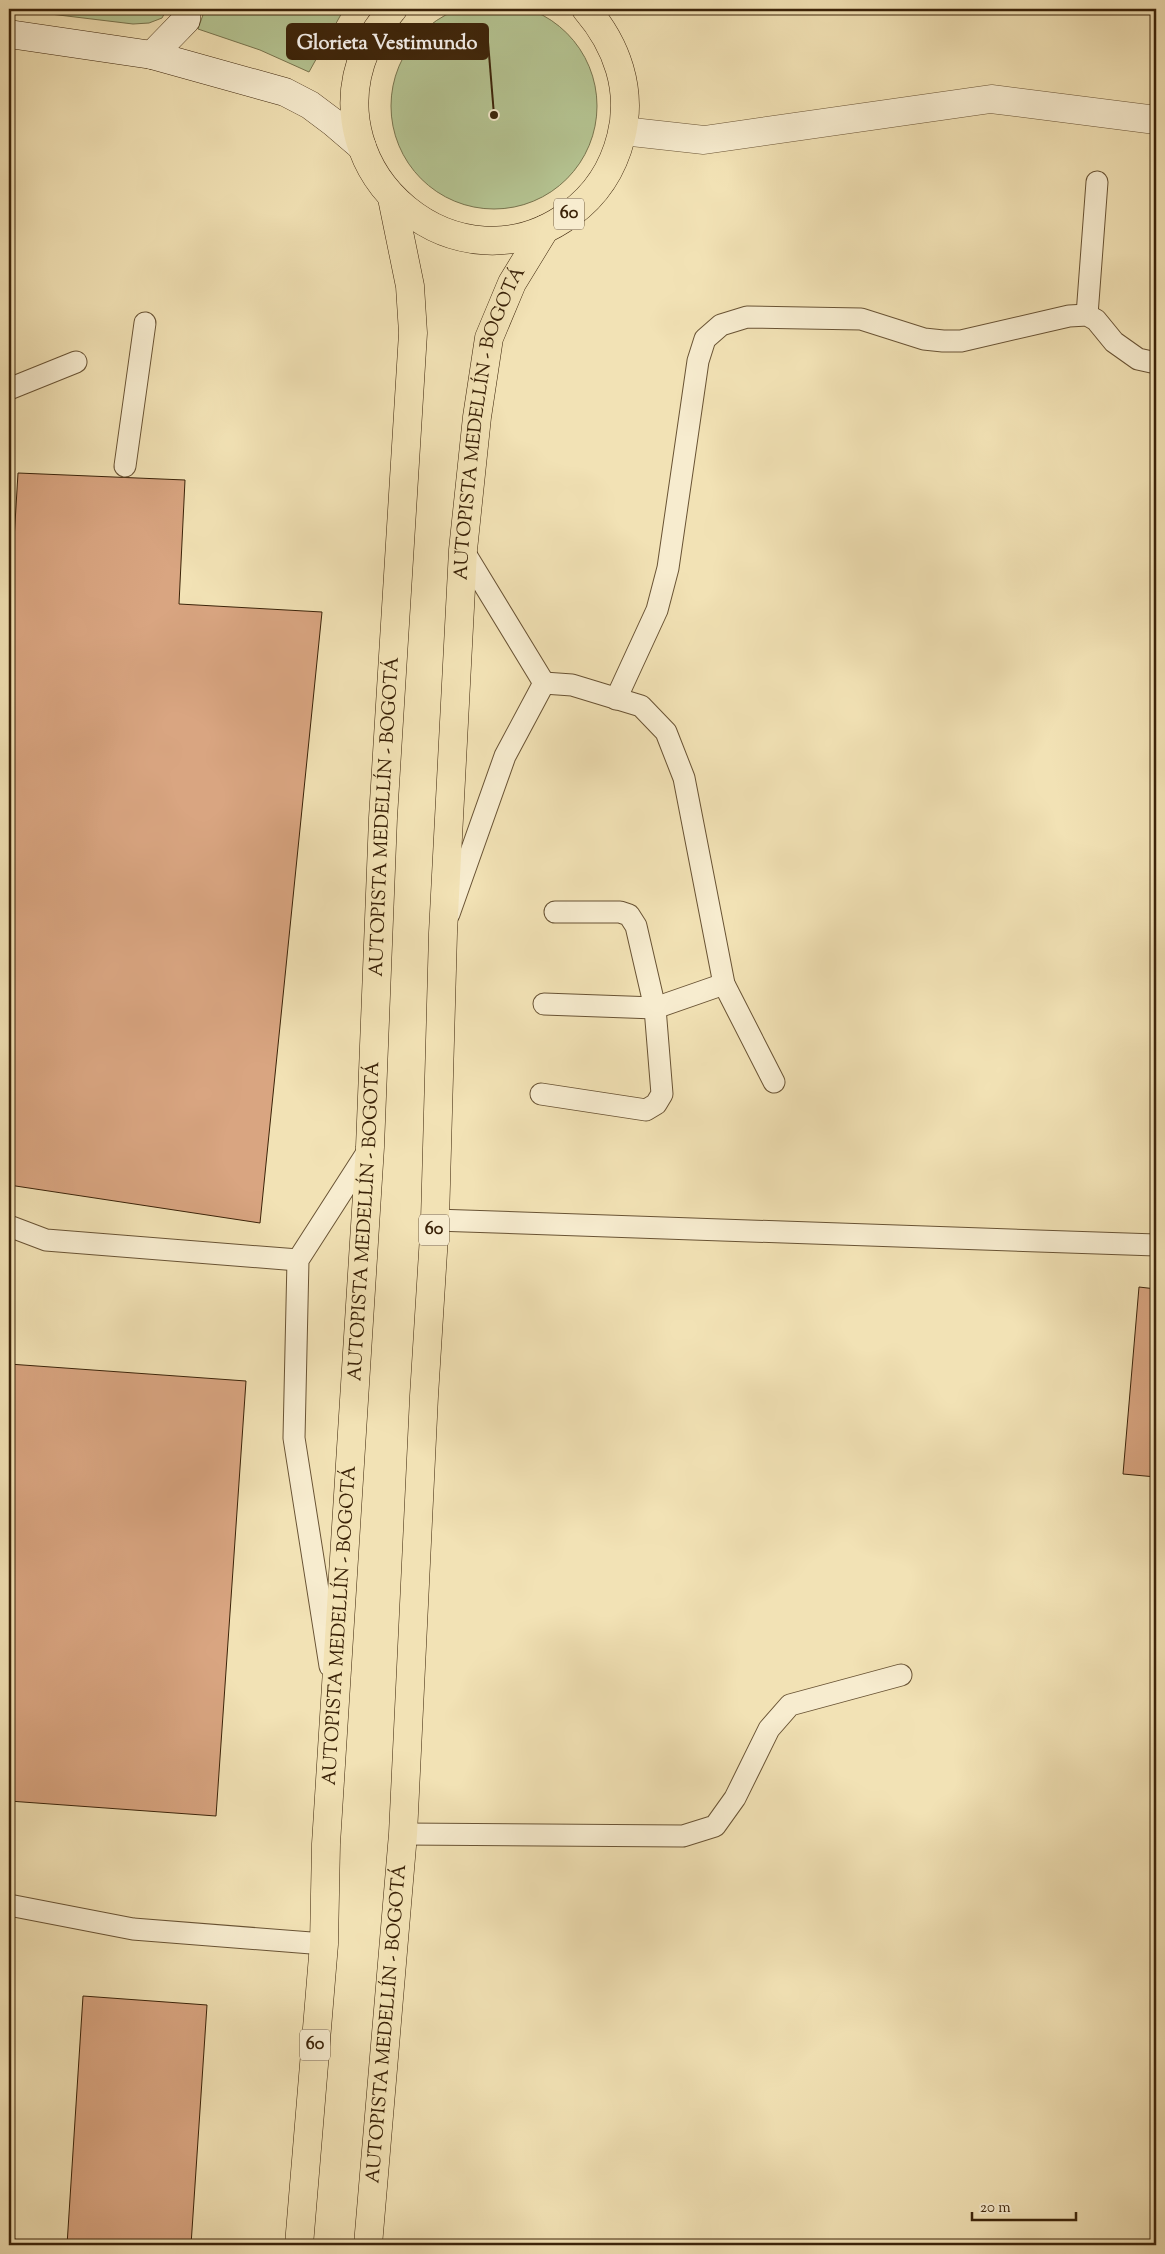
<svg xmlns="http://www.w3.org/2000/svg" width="1165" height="2254" viewBox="0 0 1165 2254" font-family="'Sorts Mill Goudy',serif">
  <rect width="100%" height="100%" fill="#f2e2b5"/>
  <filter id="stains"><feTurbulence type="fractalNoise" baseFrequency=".004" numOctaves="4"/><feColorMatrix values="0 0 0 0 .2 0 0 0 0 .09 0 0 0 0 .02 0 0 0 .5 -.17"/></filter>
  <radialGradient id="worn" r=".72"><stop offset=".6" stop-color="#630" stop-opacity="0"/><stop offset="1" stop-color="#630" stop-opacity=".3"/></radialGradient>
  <g fill="#b5c492" stroke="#78744e">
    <circle cx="494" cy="106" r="103"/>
    <polygon points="9,9 167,9 162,18 149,23 133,24"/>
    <polygon points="205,9 344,9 309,72 260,50 198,29"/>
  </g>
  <g fill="#d9a581" stroke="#3b2309">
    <polygon points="18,473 185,480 179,604 322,612 260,1223 9,1185 9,624"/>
    <polygon points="1139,1287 1156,1289 1156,1477 1123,1474"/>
    <polygon points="9,1364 246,1381 216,1816 9,1801"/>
    <polygon points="83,1996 207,2005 191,2245 67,2245"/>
    <polygon points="9,2237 33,2245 9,2245"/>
  </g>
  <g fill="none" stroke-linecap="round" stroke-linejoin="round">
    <defs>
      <g id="service">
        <polyline points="1087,315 1097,182"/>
        <polyline points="9,389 76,362"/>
        <polyline points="125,466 145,323"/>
        <polyline points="463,550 544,683"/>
        <polyline points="544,683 572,685 641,706 666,732 684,778 724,984 774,1082"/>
        <polyline points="616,699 657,610 668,568 698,361 705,339 721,325 747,317 861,319 924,339 943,341 961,341 1069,316 1087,315 1096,320 1114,342 1138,359 1156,363"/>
        <polyline points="449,914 505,756 544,683"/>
        <polyline points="544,1004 655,1008 724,984"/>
        <polyline points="541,1094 646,1110 656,1104 662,1094 655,1008 636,926 629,915 620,912 555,912"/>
        <polyline points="435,1220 1156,1245"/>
        <polyline points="9,1226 46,1240 298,1260"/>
        <polyline points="330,1666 294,1438 298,1260 370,1148"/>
        <polyline points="403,1834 683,1836 715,1826 735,1798 769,1729 790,1705 901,1675"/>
        <polyline points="9,1905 133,1929 324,1944"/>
      </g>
      <polyline id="minor" points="623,131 704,140 991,99 1156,120"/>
      <g id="secondary">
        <polyline points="9,34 152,55 285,92 310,105 334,123 362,147"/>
        <polyline points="152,55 186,20 187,9"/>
      </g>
      <g id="trunk">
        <path d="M393,9C383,21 372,34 366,49C312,174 459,296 570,214C596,195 613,169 621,137C633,90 617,45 586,9"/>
        <path id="s1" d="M299,2245L324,1944L326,1844L370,1147L383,818L413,333L410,286L392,198"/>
        <path id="s2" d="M368,2245L403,1834L424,1396L435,1220L443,933L463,550L477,417L489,338L512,283L545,229"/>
      </g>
    </defs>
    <use href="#service" stroke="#695334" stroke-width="23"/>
    <use href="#minor" stroke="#695334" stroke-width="29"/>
    <use href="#secondary" stroke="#3b2309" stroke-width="29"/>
    <use href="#trunk" stroke="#3b2309" stroke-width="29"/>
    <use href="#service" stroke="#f7eccf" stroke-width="21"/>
    <use href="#minor" stroke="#f7eccf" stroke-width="28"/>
    <use href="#secondary" stroke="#f7eccf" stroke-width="28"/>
    <use href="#trunk" stroke="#f2e2b5" stroke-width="28"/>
  </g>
  <g text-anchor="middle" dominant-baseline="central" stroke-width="4.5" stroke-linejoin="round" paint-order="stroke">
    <g fill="#f7eccf" stroke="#735f44" stroke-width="1">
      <rect x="554" y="198.5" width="30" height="31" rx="4"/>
      <rect x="419" y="1214.5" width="30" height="31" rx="4"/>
      <rect x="300" y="2029.5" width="30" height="31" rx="4"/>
    </g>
    <g font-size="18" font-weight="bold" fill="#3b2309">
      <text x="569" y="214">60</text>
      <text x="434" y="1230">60</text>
      <text x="315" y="2045">60</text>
    </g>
    <g font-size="19" fill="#3b2309" stroke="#f7eccf">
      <text stroke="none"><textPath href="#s2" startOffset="1828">AUTOPISTA MEDELLÍN - BOGOTÁ</textPath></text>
      <text stroke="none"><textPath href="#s1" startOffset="1431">AUTOPISTA MEDELLÍN - BOGOTÁ</textPath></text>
      <text stroke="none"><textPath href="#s1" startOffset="1026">AUTOPISTA MEDELLÍN - BOGOTÁ</textPath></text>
      <text stroke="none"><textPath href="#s1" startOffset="621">AUTOPISTA MEDELLÍN - BOGOTÁ</textPath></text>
      <text stroke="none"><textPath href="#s2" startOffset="222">AUTOPISTA MEDELLÍN - BOGOTÁ</textPath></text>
    </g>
  </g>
  <path fill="none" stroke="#3b2309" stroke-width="2" d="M494 115L488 42"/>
  <circle fill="#3b2309" stroke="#f7eccf" stroke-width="2" cx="494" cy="115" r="5"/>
  <rect fill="#3b2309" stroke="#3b2309" stroke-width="2" x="287" y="24" width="201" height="35" rx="5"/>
  <g font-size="20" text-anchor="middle" font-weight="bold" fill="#fff">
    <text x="387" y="49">Glorieta Vestimundo</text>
  </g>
  <rect width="1165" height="2254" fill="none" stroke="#f2e2b5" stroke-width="30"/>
  <rect x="10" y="10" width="1145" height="2234" fill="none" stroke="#3b2309" stroke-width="2.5"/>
  <rect x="15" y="15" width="1135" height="2224" fill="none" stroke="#3b2309"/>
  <path d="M972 2212v8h104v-8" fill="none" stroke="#3b2309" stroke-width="2.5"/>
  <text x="980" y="2212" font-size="15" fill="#3b2309" stroke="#f7eccf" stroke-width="4" paint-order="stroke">20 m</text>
  <rect width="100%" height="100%" filter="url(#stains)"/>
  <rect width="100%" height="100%" fill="url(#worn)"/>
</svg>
